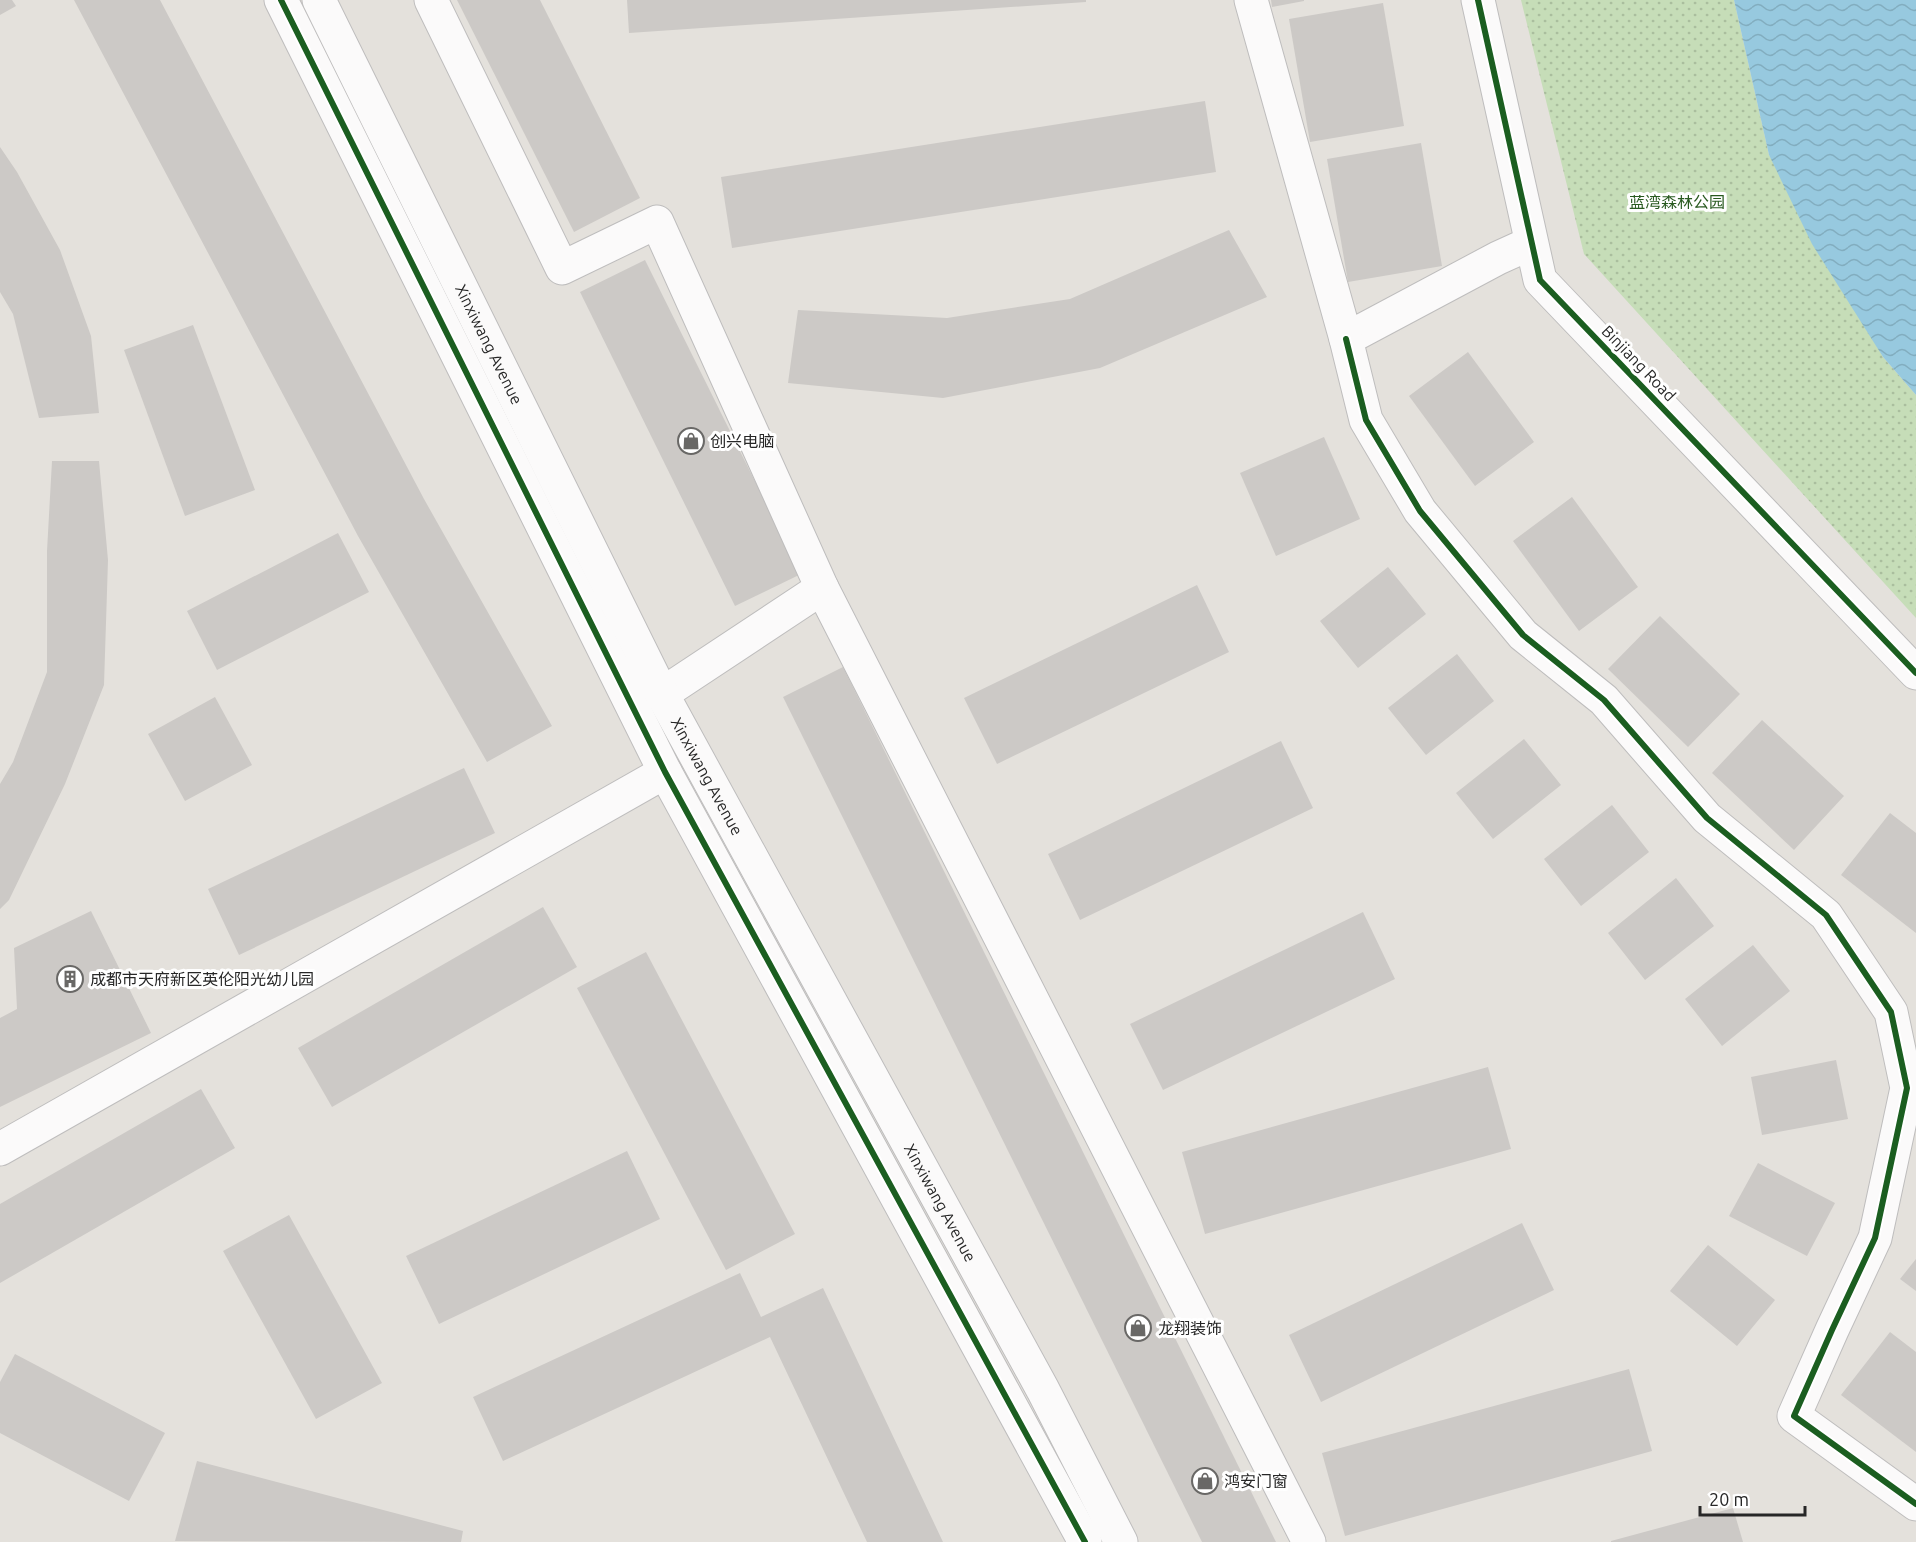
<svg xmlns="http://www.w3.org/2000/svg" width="1916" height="1542" viewBox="0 0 1916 1542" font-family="Ubuntu,'Noto Sans SC',sans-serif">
  <defs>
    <pattern id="park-dots" width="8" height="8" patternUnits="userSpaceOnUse" patternTransform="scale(1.5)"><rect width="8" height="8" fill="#c6ddb8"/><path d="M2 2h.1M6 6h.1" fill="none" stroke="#aabe9e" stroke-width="1.8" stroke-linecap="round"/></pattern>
    <pattern id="water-waves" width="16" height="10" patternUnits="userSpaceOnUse" patternTransform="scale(1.5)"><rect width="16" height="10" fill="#97c9df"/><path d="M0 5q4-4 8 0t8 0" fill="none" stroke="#82adbf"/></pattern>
  </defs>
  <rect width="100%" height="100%" fill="#e4e1dc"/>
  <polygon fill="url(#park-dots)" points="1521,0 1734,0 1769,155 1883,357 1916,395 1916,618 1584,254"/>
  <polygon fill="url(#water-waves)" points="1734,0 1916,0 1916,395 1883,357 1812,244 1769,155"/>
  <g fill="#ccc9c6">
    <polygon points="0,0 12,0 16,6 0,15"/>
    <polygon points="74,0 160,0 424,499 552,726 487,762 358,536"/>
    <polygon points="457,0 540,0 640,198 574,232"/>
    <polygon points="627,0 1086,0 1086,2 629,33"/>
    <polygon points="1271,0 1304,0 1304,1 1272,7"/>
    <polygon points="1383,3 1404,126 1310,142 1289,19"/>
    <polygon points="1205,101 1216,172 732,248 721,177"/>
    <polygon points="1421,143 1442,266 1348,282 1327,159"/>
    <polygon points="0,147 17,172 60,250 91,336 99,413 39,418 13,314 0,292"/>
    <polygon points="1229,230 1267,297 1100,368 943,398 788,383 798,310 947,318 1070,299"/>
    <polygon points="645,260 801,574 735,606 580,292"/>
    <polygon points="193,325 255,490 185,516 124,350"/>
    <polygon points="1468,352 1534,442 1475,486 1409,396"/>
    <polygon points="1324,437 1360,519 1276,556 1240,473"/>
    <polygon points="52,461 99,461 108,560 104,685 65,784 9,900 0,909 0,784 13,762 47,672 47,551"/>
    <polygon points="1572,497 1638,587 1579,631 1513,541"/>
    <polygon points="338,533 369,592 217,670 187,611"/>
    <polygon points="1388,567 1426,614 1358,668 1320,621"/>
    <polygon points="1197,585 1229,652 997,764 964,698"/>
    <polygon points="1660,616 1740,694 1688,747 1608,669"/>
    <polygon points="1457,654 1494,701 1426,755 1388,708"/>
    <polygon points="843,667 1276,1542 1202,1542 783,697"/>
    <polygon points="215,697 252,765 185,801 148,734"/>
    <polygon points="1762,720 1844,796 1794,850 1712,773"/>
    <polygon points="1524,739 1561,785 1493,839 1456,793"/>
    <polygon points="1281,741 1313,808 1080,920 1048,854"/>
    <polygon points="464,768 495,833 239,955 208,889"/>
    <polygon points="1612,805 1649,852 1581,906 1544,859"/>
    <polygon points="1890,813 1916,833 1916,933 1841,875"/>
    <polygon points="1676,878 1714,926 1645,980 1608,933"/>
    <polygon points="543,907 577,967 332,1107 298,1048"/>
    <polygon points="91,911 151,1033 0,1107 0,1018 17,1009 14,948"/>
    <polygon points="1363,912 1395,979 1163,1090 1130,1024"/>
    <polygon points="1753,945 1790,991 1722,1046 1685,999"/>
    <polygon points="646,952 795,1234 726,1270 577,988"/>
    <polygon points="1836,1060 1848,1119 1762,1135 1751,1077"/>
    <polygon points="1488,1067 1511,1149 1205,1234 1182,1152"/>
    <polygon points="201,1089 235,1148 0,1283 0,1204"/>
    <polygon points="627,1151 660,1219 439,1324 406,1256"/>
    <polygon points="1758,1163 1835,1203 1807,1256 1729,1216"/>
    <polygon points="289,1215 382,1383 316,1419 223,1251"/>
    <polygon points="1522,1223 1554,1290 1321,1402 1289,1335"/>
    <polygon points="1708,1245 1775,1300 1737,1346 1670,1291"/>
    <polygon points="1916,1259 1916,1291 1900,1279"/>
    <polygon points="740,1273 761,1317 823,1288 943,1542 867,1542 770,1337 503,1461 473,1397"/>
    <polygon points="1890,1332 1916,1352 1916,1452 1841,1395"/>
    <polygon points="15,1354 165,1433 129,1501 0,1433 0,1382"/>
    <polygon points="1629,1369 1652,1451 1345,1536 1322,1453"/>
    <polygon points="197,1461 463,1531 461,1542 175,1541"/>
    <polygon points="1733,1508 1743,1542 1611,1542 1611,1541"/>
  </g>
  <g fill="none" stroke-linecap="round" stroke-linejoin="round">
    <defs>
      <g id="street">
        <polyline points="431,0 562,268 657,222 822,588 662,694"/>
        <polyline points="1251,0 1346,339 1498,258 1531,243"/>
        <polyline points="1346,339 1366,420 1420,511 1523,635 1604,700 1707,818 1826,915 1891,1012 1907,1088 1875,1238 1832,1330 1794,1416 1916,1504"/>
        <polyline points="822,588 1309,1542"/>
        <polyline points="0,1149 665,772"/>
      </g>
      <g id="secondary">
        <polyline points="281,0 665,772 1085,1542"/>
        <path id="s1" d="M319,0L662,694L1043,1390L1121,1542"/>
        <polyline points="1478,0 1540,280 1916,673"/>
      </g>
    </defs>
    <use href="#street" stroke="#bebdbd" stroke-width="35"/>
    <use href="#secondary" stroke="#bebdbd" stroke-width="35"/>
    <use href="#street" stroke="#fbfafa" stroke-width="33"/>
    <use href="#secondary" stroke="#fbfafa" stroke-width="33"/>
    <defs>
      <g id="cycleway">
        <polyline points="281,0 665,772 1085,1542"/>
        <polyline points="1478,0 1540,280 1916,673"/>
        <polyline points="1346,339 1366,420 1420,511 1523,635 1604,700 1707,818 1826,915 1891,1012 1907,1088 1875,1238 1832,1330 1794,1416 1916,1504"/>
      </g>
    </defs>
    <use href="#cycleway" stroke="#fff" stroke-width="10"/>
    <use href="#cycleway" stroke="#1b5e20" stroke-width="6"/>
  </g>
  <defs>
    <symbol id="shop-ring" viewBox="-11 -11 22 22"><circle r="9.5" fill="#fff" stroke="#696866" stroke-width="1.5"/><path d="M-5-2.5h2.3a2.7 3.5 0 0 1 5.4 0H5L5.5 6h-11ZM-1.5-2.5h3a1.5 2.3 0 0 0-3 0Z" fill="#696866"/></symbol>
    <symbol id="building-ring" viewBox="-11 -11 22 22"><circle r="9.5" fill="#fff" stroke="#696866" stroke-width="1.5"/><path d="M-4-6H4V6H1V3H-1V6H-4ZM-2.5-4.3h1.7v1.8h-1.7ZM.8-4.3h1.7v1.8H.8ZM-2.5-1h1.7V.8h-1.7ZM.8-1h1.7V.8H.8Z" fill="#696866"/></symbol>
  </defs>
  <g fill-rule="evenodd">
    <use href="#shop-ring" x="676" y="426" width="30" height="30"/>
    <use href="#building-ring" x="55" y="964" width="30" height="30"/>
    <use href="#shop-ring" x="1123" y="1313" width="30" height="30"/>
    <use href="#shop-ring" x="1190" y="1466" width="30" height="30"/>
  </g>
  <g text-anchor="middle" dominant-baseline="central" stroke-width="6" stroke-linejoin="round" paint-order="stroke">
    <g font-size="16" fill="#295a20" stroke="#fff">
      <text x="1677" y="202">蓝湾森林公园</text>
    </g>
    <g font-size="16" fill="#272727" stroke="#fff">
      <text stroke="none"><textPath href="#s1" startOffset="384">Xinxiwang Avenue</textPath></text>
      <text transform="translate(1639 363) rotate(46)">Binjiang Road</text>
      <text stroke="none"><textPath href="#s1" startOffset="868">Xinxiwang Avenue</textPath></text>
      <text stroke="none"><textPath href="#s1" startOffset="1354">Xinxiwang Avenue</textPath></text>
    </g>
    <g font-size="16" fill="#272727" stroke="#fff" text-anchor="start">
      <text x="710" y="441">创兴电脑</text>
      <text x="90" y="979">成都市天府新区英伦阳光幼儿园</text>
      <text x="1158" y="1328">龙翔装饰</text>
      <text x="1224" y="1481">鸿安门窗</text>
    </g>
  </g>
  <path d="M1700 1506v9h105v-9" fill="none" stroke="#272727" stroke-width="3"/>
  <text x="1709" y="1506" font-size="18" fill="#272727" stroke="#ffffff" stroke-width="4.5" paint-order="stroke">20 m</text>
</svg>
